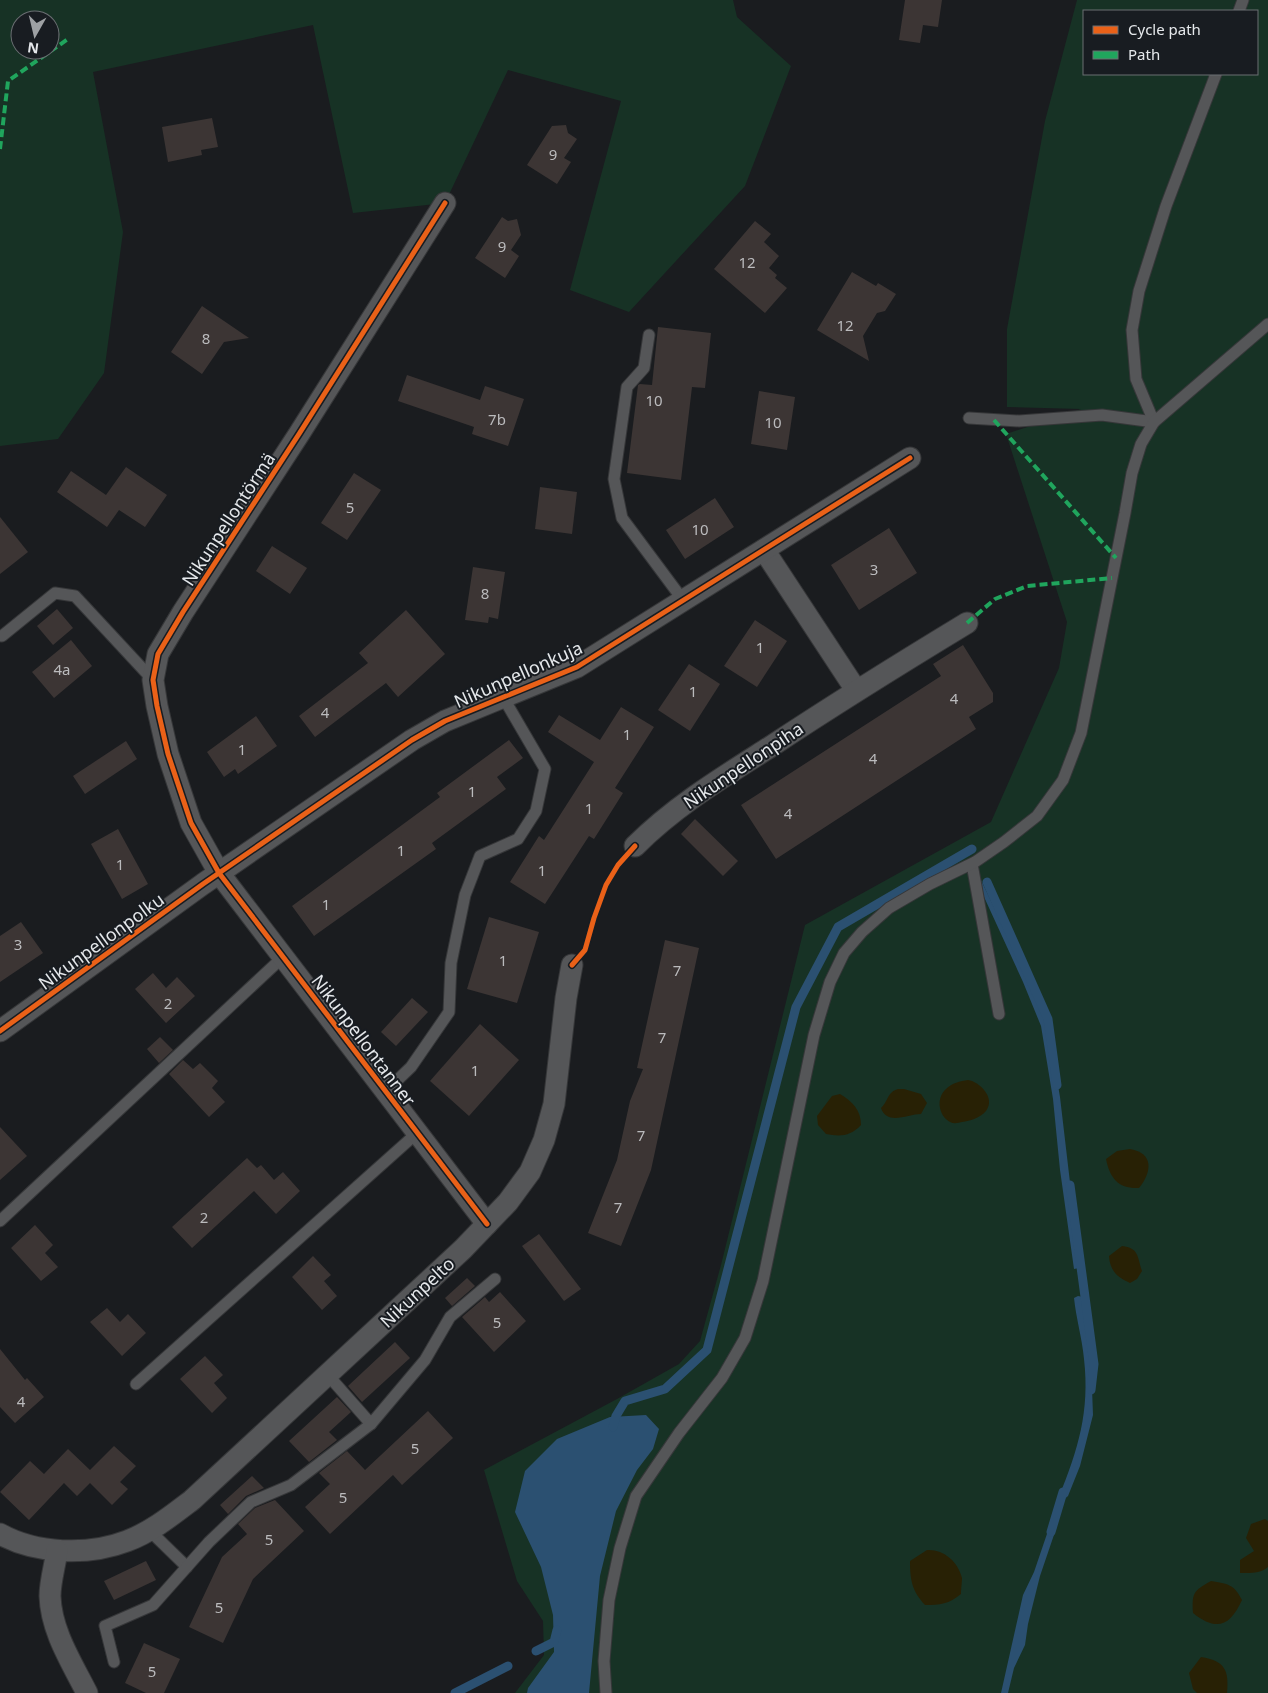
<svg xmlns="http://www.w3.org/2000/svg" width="1268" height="1693" viewBox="0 0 1268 1693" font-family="'Noto Sans',sans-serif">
  <rect width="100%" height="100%" fill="#1a1c1f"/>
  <g fill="#173225" fill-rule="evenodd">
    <path d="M0,0H733L737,17L791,66L745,186L629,312L570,290L621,101L508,70L445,203L353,213L313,25L93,72L123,232L104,373L58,439L0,446ZM20,20H50V50H20Z"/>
    <path d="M1077,0H1268V1693H515L544,1655L543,1621L517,1581L484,1470L617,1399L679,1364L700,1341L721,1265L805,925L991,822L1059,668L1067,622L1006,434L1081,409L1007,407V329L1045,121ZM1084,11H1257V74H1084Z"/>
  </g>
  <g fill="#282105">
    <path d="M968,1080C980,1082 996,1098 986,1111C980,1118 970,1121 962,1122C958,1123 954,1124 950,1122C938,1115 936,1098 946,1089C952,1083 960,1081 968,1080Z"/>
    <path d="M898,1089H904L921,1094L927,1103L921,1114C908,1114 887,1126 881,1108C888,1102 887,1092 898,1089Z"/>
    <path d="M840,1094C852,1101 861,1110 861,1125C851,1136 840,1137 826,1134L818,1125L817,1116L832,1096Z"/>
    <path d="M1130,1149C1154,1153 1152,1172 1139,1188C1119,1189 1110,1179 1106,1159L1117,1151Z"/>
    <path d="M1122,1246C1139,1248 1137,1256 1142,1271L1137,1279L1130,1283C1117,1277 1110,1271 1109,1256Z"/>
    <path d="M1265,1519L1268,1521V1567C1260,1574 1250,1573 1240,1573V1560L1254,1551L1246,1538L1251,1524Z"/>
    <path d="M927,1550C943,1549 958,1561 962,1578C962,1582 961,1589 961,1594C949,1604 940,1605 925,1605C912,1591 910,1580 910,1561Z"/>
    <path d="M1211,1581C1228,1584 1234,1584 1242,1600C1230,1626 1217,1632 1193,1613C1192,1593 1193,1591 1211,1581Z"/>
    <path d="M1201,1657C1225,1661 1229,1670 1227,1693H1197L1193,1689L1189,1673Z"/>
  </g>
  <g fill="#2b5071">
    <polygon points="980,878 1044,1011 1049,1032 1060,1097 1071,1191 1074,1232 1080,1261 1079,1268 1074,1269 1060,1170 1053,1099 1041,1026 1023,982 979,886"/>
    <path d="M1078,1296L1083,1297L1091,1362L1093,1415L1080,1466L1068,1496L1061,1502L1059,1497C1078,1449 1090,1412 1084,1359C1082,1338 1076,1318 1074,1298Z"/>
    <polygon points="646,1415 659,1429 653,1449 637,1470 616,1511 600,1576 589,1693 527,1693 528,1688 554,1652 553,1615 541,1567 515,1512 525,1471 557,1439 610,1417"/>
    <polygon points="1055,1521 1057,1526 1040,1576 1028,1624 1025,1645 1014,1668 1008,1693 1001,1693 1023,1595 1034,1572 1050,1525"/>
  </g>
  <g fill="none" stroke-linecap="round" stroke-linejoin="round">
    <g stroke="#2b5071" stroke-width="9">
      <polyline points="987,882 1048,1019 1057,1085"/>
      <polyline points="1070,1185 1094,1364 1091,1390"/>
      <polyline points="613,1427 616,1416 625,1401 665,1389 707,1350 796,1007 838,927 972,849"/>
      <polyline points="1051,1532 1063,1492"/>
      <polyline points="536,1651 554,1642 557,1630"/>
      <polyline points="455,1693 508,1666"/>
    </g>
  </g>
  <g fill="#3c3534">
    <polygon points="905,0 942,0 938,27 923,25 920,43 899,40"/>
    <polygon points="212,118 218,147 201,150 202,155 168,162 162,127"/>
    <polygon points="566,125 568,133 577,139 564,158 571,162 557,184 527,165 552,126"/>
    <polygon points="502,217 508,221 517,219 521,235 511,250 519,256 505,278 475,258"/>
    <polygon points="755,221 771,234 764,242 779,256 769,268 777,275 775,278 787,288 765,313 714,269"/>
    <polygon points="852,272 876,286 878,283 896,294 885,311 877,313 863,336 869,361 817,330"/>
    <polygon points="202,306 249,338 224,342 202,374 171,352"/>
    <polygon points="658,327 711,333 705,388 692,387 681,480 627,473 638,385 640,384 652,385"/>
    <polygon points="407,375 480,400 485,386 524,399 508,446 472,434 474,427 398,401"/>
    <polygon points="759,391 795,397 787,450 751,444"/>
    <polygon points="126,467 167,495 145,527 119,510 107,527 57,492 71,471 106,495"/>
    <polygon points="354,473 381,490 347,540 321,523"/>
    <polygon points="540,487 577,492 572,534 535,529"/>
    <polygon points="715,498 734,527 685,559 666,530"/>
    <polygon points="0,517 28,552 0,574"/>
    <polygon points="889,528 917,573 859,610 831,565"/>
    <polygon points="272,546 307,568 290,594 256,571"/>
    <polygon points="473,567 505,572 498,619 489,617 488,623 465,620"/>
    <polygon points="57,609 73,628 53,645 37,626"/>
    <polygon points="406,610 445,654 398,697 386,683 315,737 299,716 368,663 359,653"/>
    <polygon points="755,620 787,641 757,687 724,666"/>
    <polygon points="71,640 92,666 54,698 32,672"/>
    <polygon points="963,645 993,693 993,702 969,717 976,729 776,859 741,805 941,676 933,664"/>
    <polygon points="689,664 720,684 690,731 658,710"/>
    <polygon points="621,707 654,727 615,788 623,793 594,839 589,836 545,904 510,882 539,836 544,840 594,762 548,732 559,715 600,740"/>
    <polygon points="256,716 277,746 238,774 235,769 224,777 207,752"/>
    <polygon points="509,740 523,758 497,777 506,789 432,843 436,849 314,936 292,906 440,797 437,793"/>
    <polygon points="126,741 137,759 85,794 73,776"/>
    <polygon points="695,819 738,861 723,876 681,834"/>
    <polygon points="118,829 148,884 122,899 91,844"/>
    <polygon points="489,917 539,932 517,1003 467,989"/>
    <polygon points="21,922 43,953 0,982 0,936"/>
    <polygon points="665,940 699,948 651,1170 621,1246 588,1233 617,1160 630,1101 643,1069 637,1068"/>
    <polygon points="153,973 166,988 177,977 195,996 166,1023 135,989"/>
    <polygon points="412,998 428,1012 396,1046 381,1032"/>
    <polygon points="480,1024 519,1060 469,1116 430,1081"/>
    <polygon points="160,1037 173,1050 159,1063 147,1049"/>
    <polygon points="183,1060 193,1069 200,1063 218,1081 212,1088 225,1102 209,1117 169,1074"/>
    <polygon points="0,1127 27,1156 0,1180"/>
    <polygon points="247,1158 257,1168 261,1165 274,1180 283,1172 300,1191 276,1214 254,1191 192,1248 172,1227"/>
    <polygon points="35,1225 53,1245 45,1253 58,1267 41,1281 11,1248"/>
    <polygon points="539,1234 581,1289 564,1301 522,1246"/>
    <polygon points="313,1256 331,1275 324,1281 337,1296 322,1310 292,1277"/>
    <polygon points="467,1278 475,1286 452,1306 445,1298"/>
    <polygon points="500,1292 526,1321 494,1352 462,1317 485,1297 489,1302"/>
    <polygon points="107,1308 120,1322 128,1314 146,1333 122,1356 90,1322"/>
    <polygon points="395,1342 410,1358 362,1402 348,1386"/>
    <polygon points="0,1349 25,1380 27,1378 44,1397 15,1423 0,1407"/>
    <polygon points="205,1356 223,1375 214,1383 227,1398 212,1413 180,1379"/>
    <polygon points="337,1397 351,1412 329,1432 337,1440 309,1462 289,1441"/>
    <polygon points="428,1411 453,1438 402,1485 393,1475 330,1534 305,1507 330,1484 319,1473 347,1451 365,1470"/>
    <polygon points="114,1446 136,1466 120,1482 128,1489 112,1505 90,1483 77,1496 64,1483 29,1520 0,1492 30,1461 44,1474 68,1449 90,1470"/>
    <polygon points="252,1476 264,1488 246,1496 228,1514 220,1505"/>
    <polygon points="275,1500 304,1531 253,1579 223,1643 189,1627 222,1557 247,1534 238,1524 255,1508"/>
    <polygon points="146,1561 156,1580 114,1600 104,1581"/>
    <polygon points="144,1643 180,1659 164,1693 146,1693 125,1683"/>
  </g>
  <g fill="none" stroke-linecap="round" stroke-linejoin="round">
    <defs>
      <g id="lane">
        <polyline points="1239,11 1243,0"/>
        <polyline points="649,335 644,368 627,387 614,479 622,518 683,600"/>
        <polyline points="969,418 1019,421 1102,415 1154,422"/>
        <polyline points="1154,422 1136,379 1132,330 1139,291 1166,206 1216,74"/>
        <polyline points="2,636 55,593 75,596 153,680"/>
        <polyline points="972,864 999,1014"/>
        <polyline points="386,1091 411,1067 449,1012 451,963 465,895 480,856 518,839 536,811 545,769 503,697"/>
        <polyline points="0,1221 283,957"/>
        <polyline points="327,1374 371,1424"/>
        <polyline points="136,1384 417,1133"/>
        <polyline points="149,1530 187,1567"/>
        <polyline points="114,1662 105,1626 153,1605 209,1542 251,1502 291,1485 371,1424 425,1360 450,1317 495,1279"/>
        <polyline points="606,1693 604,1661 609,1600 620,1548 636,1496 679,1433 722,1378 745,1338 763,1281 814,1035 830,982 844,953 862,932 889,908 930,884 975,862 1004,842 1037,816 1063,780 1081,733 1125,513 1132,473 1141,444 1154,422 1268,324"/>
      </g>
      <g id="street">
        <polyline points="445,203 299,434 183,612 158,654 153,680 157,706 168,754 191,823 219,873 487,1224"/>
        <polyline points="764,550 856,690"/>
        <path d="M635,846C675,806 723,777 770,747C835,704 901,663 967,623"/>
        <polyline points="0,1031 203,884 412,740 445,721 577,667 910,458"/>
        <path d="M0,1534C36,1554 88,1556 127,1541C151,1532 171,1516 192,1500L463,1249L508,1202L530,1172L544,1140L554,1104L566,998L572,965"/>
        <path d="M57,1551C55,1565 50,1582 50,1596C51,1631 72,1663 87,1693"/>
      </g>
    </defs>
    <use href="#lane" stroke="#363739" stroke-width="13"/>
    <use href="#street" stroke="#363739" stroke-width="23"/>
    <use href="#lane" stroke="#555658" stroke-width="11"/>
    <use href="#street" stroke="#555658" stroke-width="21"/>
    <g stroke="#20a55d" stroke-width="4" stroke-dasharray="8 4" stroke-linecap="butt">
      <polyline points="0,149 8,81 68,39"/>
      <polyline points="994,420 1116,558"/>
      <polyline points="967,623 995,599 1027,586 1112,578"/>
    </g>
    <defs>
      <g id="cycleway">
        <polyline points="445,203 299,434 183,612 158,654 153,680 157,706 168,754 191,823 219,873 487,1224"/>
        <polyline points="572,965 585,950 594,918 606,885 618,865 635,846"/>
        <polyline points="0,1031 203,884 412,740 445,721 577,667 910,458"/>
      </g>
    </defs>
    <use href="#cycleway" stroke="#181c21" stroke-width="8"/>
    <use href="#cycleway" stroke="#ea6118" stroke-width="5"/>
  </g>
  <g text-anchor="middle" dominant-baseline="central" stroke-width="4" stroke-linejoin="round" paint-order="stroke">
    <g font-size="15" fill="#bbbbbd">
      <text x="553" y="154">9</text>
      <text x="502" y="246">9</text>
      <text x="747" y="262">12</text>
      <text x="845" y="325">12</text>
      <text x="206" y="338">8</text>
      <text x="654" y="400">10</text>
      <text x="497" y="419">7b</text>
      <text x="773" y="422">10</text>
      <text x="350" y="507">5</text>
      <text x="700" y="529">10</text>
      <text x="874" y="569">3</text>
      <text x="485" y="593">8</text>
      <text x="760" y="647">1</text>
      <text x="62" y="669">4a</text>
      <text x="693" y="691">1</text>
      <text x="954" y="698">4</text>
      <text x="325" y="712">4</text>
      <text x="627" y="734">1</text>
      <text x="242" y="749">1</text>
      <text x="873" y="758">4</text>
      <text x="472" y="791">1</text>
      <text x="589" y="808">1</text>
      <text x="788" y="813">4</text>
      <text x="401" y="850">1</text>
      <text x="120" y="864">1</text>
      <text x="542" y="870">1</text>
      <text x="326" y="904">1</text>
      <text x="18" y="944">3</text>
      <text x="503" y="960">1</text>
      <text x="677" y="970">7</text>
      <text x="168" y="1003">2</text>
      <text x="662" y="1037">7</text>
      <text x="475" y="1070">1</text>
      <text x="641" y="1135">7</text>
      <text x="618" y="1207">7</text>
      <text x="204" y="1217">2</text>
      <text x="497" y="1322">5</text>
      <text x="21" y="1401">4</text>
      <text x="415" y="1448">5</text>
      <text x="343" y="1497">5</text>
      <text x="269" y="1539">5</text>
      <text x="219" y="1607">5</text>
      <text x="152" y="1671">5</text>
    </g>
    <g font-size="18" fill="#e5e8eb" stroke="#181c21">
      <text transform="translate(228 519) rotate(-57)">Nikunpellontörmä</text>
      <text transform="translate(518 674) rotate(-24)">Nikunpellonkuja</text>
      <text transform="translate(743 765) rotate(-34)">Nikunpellonpiha</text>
      <text transform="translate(101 941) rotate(-36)">Nikunpellonpolku</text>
      <text transform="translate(364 1040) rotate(53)">Nikunpellontanner</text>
      <text transform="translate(417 1292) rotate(-43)">Nikunpelto</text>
    </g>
  </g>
  <rect x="1083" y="10" width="175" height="65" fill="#181c21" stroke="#6a6e72"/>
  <rect x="1093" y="26" width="25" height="8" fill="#ea6118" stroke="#6a6e72"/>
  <text x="1128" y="35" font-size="15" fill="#e5e8eb">Cycle path</text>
  <rect x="1093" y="51" width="25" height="8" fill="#20a55d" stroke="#6a6e72"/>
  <text x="1128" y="60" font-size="15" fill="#e5e8eb">Path</text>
  <g transform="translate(35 35) rotate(188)"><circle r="24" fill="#181c21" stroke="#6a6e72"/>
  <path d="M0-4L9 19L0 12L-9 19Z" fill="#9ea1a4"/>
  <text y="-8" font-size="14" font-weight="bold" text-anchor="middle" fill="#e5e8eb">N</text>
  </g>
</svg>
